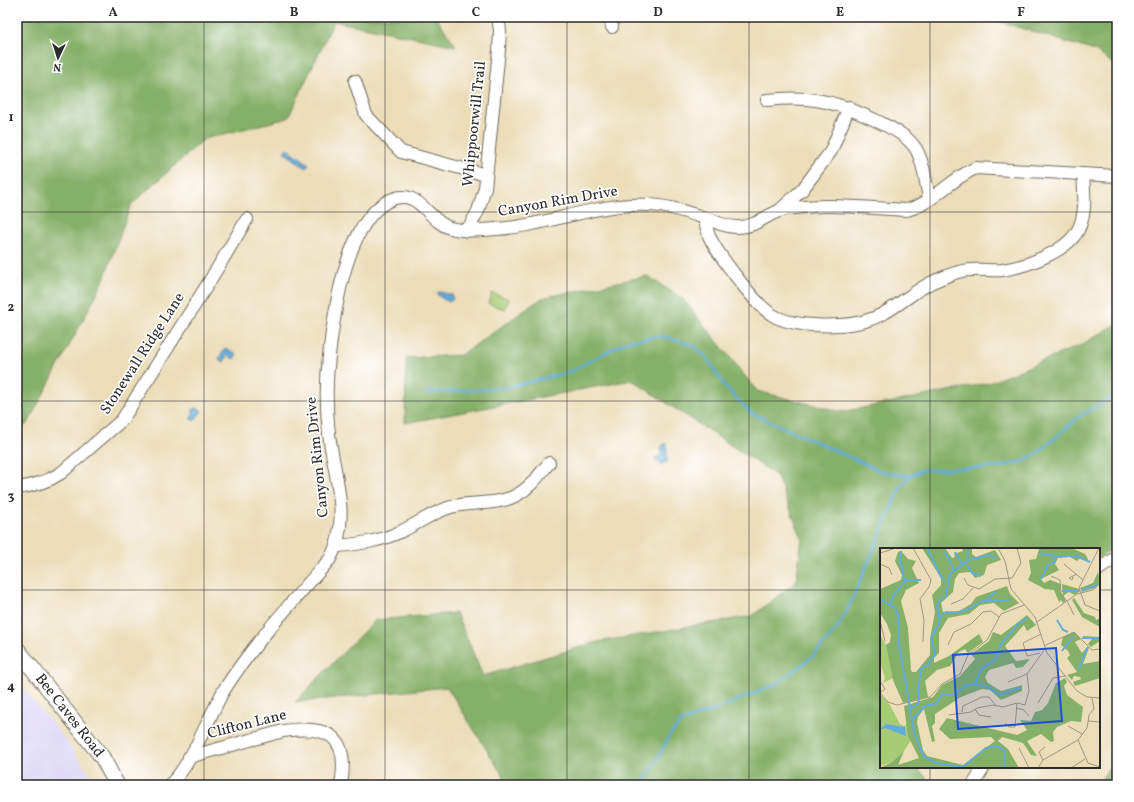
<svg xmlns="http://www.w3.org/2000/svg" width="1134" height="802" viewBox="0 0 1134 802" font-family="Vollkorn,serif">
  <rect width="100%" height="100%" fill="#fff"/>
  <filter id="ink" filterUnits="userSpaceOnUse"><feTurbulence type="fractalNoise" baseFrequency=".025" numOctaves="2"/><feDisplacementMap in="SourceGraphic" scale="8" xChannelSelector="R" yChannelSelector="G"/><feConvolveMatrix kernelMatrix="1 2 1 2 8 2 1 2 1" color-interpolation-filters="sRGB"/></filter>
  <filter id="wash" filterUnits="userSpaceOnUse"><feTurbulence type="fractalNoise" baseFrequency=".012" numOctaves="4" result="noise"/><feDisplacementMap in="SourceGraphic" scale="16" xChannelSelector="R" yChannelSelector="G"/><feGaussianBlur stdDeviation="0.9" result="paint"/><feColorMatrix in="noise" values="0 0 0 0 0 0 0 0 0 0 0 0 0 0 0 0 0 1.4 0 .05"/><feComposite in="paint" operator="in"/></filter>
  <g filter="url(#wash)">
    <rect width="100%" height="100%" fill="#ecddb9"/>
    <polygon fill="#dcd5f6" points="17,681 65,739 97,785 17,785"/>
    <polygon fill="#a7cc76" stroke="#697c50" points="492,293 509,299 505,309 489,304"/>
    <g fill="#85b067" stroke="#586e49">
      <polygon points="17,17 436,17 456,46 334,21 288,118 204,139 131,205 102,284 28,423 17,431"/>
      <polygon points="985,17 1117,17 1117,66 1095,51"/>
      <polygon points="647,276 683,299 757,391 842,412 989,383 1081,345 1117,324 1117,546 1099,558 1099,549 881,549 881,767 916,767 933,785 509,785 447,687 295,702 375,620 456,613 483,676 597,642 752,616 796,582 802,538 776,475 632,380 405,423 406,358 461,355 542,298"/>
      <polygon points="1117,757 1117,785 1097,785"/>
    </g>
    <g fill="#62acda" stroke="#466c82">
      <polygon points="287,148 309,164 306,168 284,152"/>
      <path d="M440,292L452,295L453,299L450,302C445,300 439,298 437,293Z"/>
      <polygon points="225,348 237,354 234,359 227,355 224,362 219,359"/>
      <polygon points="197,408 202,411 194,421 190,418 193,415 193,409"/>
      <polygon points="664,444 667,444 667,462 662,463 662,465 654,458 659,457 662,454 661,448"/>
    </g>
    <g fill="none" stroke-linecap="round" stroke-linejoin="round">
      <g stroke="#62acda" stroke-width="2.5">
        <polyline points="426,393 504,388 569,372 627,341 662,336 693,345 707,358 726,388 751,413 883,472 910,476"/>
        <polyline points="643,785 670,735 681,722 719,708 776,684 812,657 836,630 848,609 901,486 910,476 923,470 999,467 1024,461 1039,452 1081,415 1117,394"/>
      </g>
    </g>
  </g>
  <g filter="url(#ink)">
    <g fill="none" stroke-linecap="round" stroke-linejoin="round">
      <defs>
        <g id="minor">
          <polyline points="610,17 612,27"/>
          <polyline points="355,81 366,115 401,152 486,175"/>
          <path d="M767,100C813,95 838,102 879,122C893,129 907,135 916,149C924,163 926,183 929,199"/>
          <polyline points="779,211 802,190 831,151 849,107"/>
          <path d="M704,218C706,224 707,230 709,236C717,253 755,304 771,314C793,329 850,328 874,318C897,309 914,289 937,280C946,276 961,270 971,270C981,269 992,271 1002,270C1024,267 1067,252 1078,230C1087,213 1084,192 1083,174"/>
          <polyline points="467,231 478,211 485,188 499,50 500,30 498,17"/>
          <path d="M17,488C34,486 47,482 61,473L122,420L206,287L247,219"/>
          <path d="M337,546C360,544 382,541 402,531C419,523 433,512 451,507C472,501 497,506 517,495C531,487 539,475 549,463"/>
          <polyline points="1099,569 1117,557"/>
          <path d="M189,757L283,731C328,725 350,735 341,785"/>
          <path d="M169,785C189,770 210,714 224,690C254,643 293,601 330,559C352,520 334,476 329,434C326,408 326,381 329,356C334,312 346,223 388,201C419,185 427,221 450,228C465,232 481,230 496,229C549,226 596,202 650,205C670,206 689,213 708,219C718,223 729,228 739,227C756,227 767,214 782,210C822,202 865,208 906,210C932,205 951,178 976,168L1117,176"/>
          <polyline points="973,785 984,767"/>
        </g>
        <polyline id="major" points="17,649 102,757 117,785"/>
      </defs>
      <use href="#minor" stroke="#6f695d" stroke-width="14"/>
      <use href="#major" stroke="#6f695d" stroke-width="17"/>
      <use href="#minor" stroke="#fff" stroke-width="12"/>
      <use href="#major" stroke="#fff" stroke-width="15"/>
    </g>
  </g>
  <path fill="none" stroke="#2b2b2b" stroke-width="1" stroke-opacity="0.55" d="M204,17V785M385,17V785M567,17V785M749,17V785M930,17V549M17,212H1117M17,401H1117M17,590H881M1099,590H1117M930,767V785"/>
  <g text-anchor="middle" dominant-baseline="central" stroke-width="3.5" stroke-linejoin="round" paint-order="stroke">
    <g font-size="15" fill="#2b2b2b" stroke="#fff">
      <text transform="translate(475 124) rotate(-84)">Whippoorwill Trail</text>
      <text transform="translate(558 202) rotate(-10)">Canyon Rim Drive</text>
      <text transform="translate(143 354) rotate(-57)">Stonewall Ridge Lane</text>
      <text transform="translate(318 457) rotate(-96)">Canyon Rim Drive</text>
      <text transform="translate(69 716) rotate(52)">Bee Caves Road</text>
      <text transform="translate(247 725) rotate(-14)">Clifton Lane</text>
    </g>
  </g>
  <g transform="translate(880 548)">
    <rect width="220" height="220" fill="#ecddb9"/>
    <path d="M0,86L6,97L13,130L3,135L5,129L0,115ZM0,146L10,157L20,176L24,178L28,175L31,192L24,203L12,214L0,218Z" fill="#a7cc76"/>
    <path d="M42,0H65L72,10L75,9L74,6L83,3L82,0H92V6L96,9L115,2L121,12L107,17L104,27L95,30L91,24L79,25L75,31L73,44L61,55L63,64L79,63L91,56L96,49L127,38L130,46L139,55L124,63L114,55L100,57L89,66L68,70L59,85V105L54,110V115L69,108L99,86L103,94L88,105L85,101L79,104L70,118L57,122L45,133L48,149L23,155L13,132L6,97L10,94L11,87L7,76L0,65V41L21,32L22,27L15,13L18,4L21,3L28,11L36,13L32,20L39,35L26,42L21,53L28,80L31,122L32,124H36L50,107V91L55,64L52,47L61,37V30ZM169,0L194,1L205,6L208,11L207,13L200,10L197,13L190,9L178,10L175,16L179,22L161,31L164,35L170,32L181,36L180,43L186,53L183,55L181,52L179,54L174,42L165,41L148,32L151,25L149,12L156,11L159,1ZM218,24L220,35L215,40L202,44L200,40L213,35ZM182,36L199,41L200,43L195,47L189,44L183,48ZM194,50L204,65L215,69L216,72L220,70V79L202,69L192,52ZM147,67L156,77L147,83L144,77L125,98L136,113L150,111L143,119L136,120L133,115L109,122L105,129L108,135L121,143L142,137V143L121,152L110,142L102,141L81,149L55,166V175L52,178L55,193L52,194L44,161L38,169L37,175L43,202L47,208L83,217L115,193L111,189L70,191L59,181L67,170L137,187L147,182L140,172L151,173L155,164L162,162L168,155L176,135L185,130L187,134L184,138L187,147L203,159L201,174L191,173L177,179L173,184L174,193L171,194L161,186L147,193L157,208L151,207L143,195L122,189L118,193L128,201L139,220H0L12,214L24,203L18,217L39,210L28,188L24,158L53,149L62,137L80,128L95,111L91,106L109,93L113,84L121,87ZM194,84L201,91L195,94L202,105L208,98L209,100L203,116L220,113V130L195,138L193,134L201,131L200,129L194,128L192,132L187,127L197,124L187,110L190,107L188,103L181,97L183,89ZM203,88L220,89V93L211,99L208,96L212,91H203Z" fill="#85b067"/>
    <path d="M5,176L25,179L26,188L5,180L0,182L4,177L5,180Z" fill="#62acda"/>
    <path fill="none" stroke="#62acda" stroke-width="2" d="M47,0L61,29L66,33M65,4L74,22M75,4L83,17M159,5L175,8L174,14L168,17L161,31M175,8H196L210,14M87,12L88,0M87,17L92,25L101,28M25,32H41M202,42L217,37M182,43H198M0,51L15,60L19,69L18,91L25,130L34,185L44,209L56,215L83,219L106,200L117,198L125,203L124,220M104,53L117,43M11,56L12,49L25,33L20,13L21,3M60,69L66,64L76,65L89,61L102,53L130,52M177,72L183,82L188,84M202,90H220M182,103L193,89M199,121L207,100M96,136L110,140L119,147L140,140M31,160L38,156L39,150L38,141L41,121L48,117L55,106L51,90L60,74L57,58L59,53L66,48L70,26L89,12L109,7L116,10M33,171L45,158L56,156L62,146L73,147L85,138L95,136L101,121L115,112L121,96L138,76L147,70"/>
    <path fill="none" stroke="#9f9680" stroke-width="1" d="M33,0L51,32L49,39L40,51L44,72L43,94M118,0L125,13L131,41L155,69L167,105L197,143L207,149L220,150M219,0L199,40L205,57L220,63M0,5L16,0M0,16L9,20L12,27M184,16L203,32M171,28L180,32L181,45L188,55M193,29L192,32L189,30L197,26M84,30L88,37L99,41L115,31L132,30L141,15L137,0M188,55L194,67M71,56L83,51L93,40M0,72L5,93M157,74L197,46L213,42L220,36M68,97L74,84L91,76L103,64L111,63L119,69M164,98L194,84L212,102L220,101M160,105L147,108L143,95L161,86M0,133L5,141L0,145M128,134L147,126M0,145L8,154L17,157L50,149L62,136L80,126L88,107L107,92L121,66L144,57M158,155L173,130L186,128M136,160L144,162L149,168M95,161L99,167L111,169M82,164L83,158L102,149H109L116,158M69,167L91,164L97,160L113,157L123,159L137,155L145,157L149,143L147,126L165,101M208,173L220,174M125,175L129,179H135L137,155M188,178L202,186M198,192L207,180L209,167L214,161L212,150M198,192L208,215L220,219M139,200L149,220M163,212L159,204L165,199M158,220L163,212L198,192M191,220L205,211"/>
    <path fill="#1d4ed8" fill-opacity="0.15" stroke="#1d4ed8" stroke-width="2" d="M176,100L182,173L78,181L73,107Z"/>
    <rect width="220" height="220" fill="none" stroke="#2b2b2b" stroke-width="2"/>
  </g>
  <rect width="1134" height="802" fill="none" stroke="#fff" stroke-width="44"/>
  <g transform="translate(58 58) rotate(184)" stroke="#ffffff" stroke-width="3" paint-order="stroke">
  <path d="M0-3L7 15L0 10L-7 15Z" fill="#2b2b2b"/>
  <text y="-6" font-size="11" font-weight="bold" text-anchor="middle" fill="#2b2b2b">N</text>
  </g>
  <rect x="22" y="22" width="1090" height="758" fill="none" stroke="#2b2b2b" stroke-width="1.5"/>
  <g font-size="13" text-anchor="middle" font-weight="bold" fill="#2b2b2b">
    <text x="113" y="16">A</text>
    <text x="294" y="16">B</text>
    <text x="476" y="16">C</text>
    <text x="658" y="16">D</text>
    <text x="840" y="16">E</text>
    <text x="1021" y="16">F</text>
    <text x="11" y="121">1</text>
    <text x="11" y="311">2</text>
    <text x="11" y="500">3</text>
    <text x="11" y="690">4</text>
  </g>
</svg>
